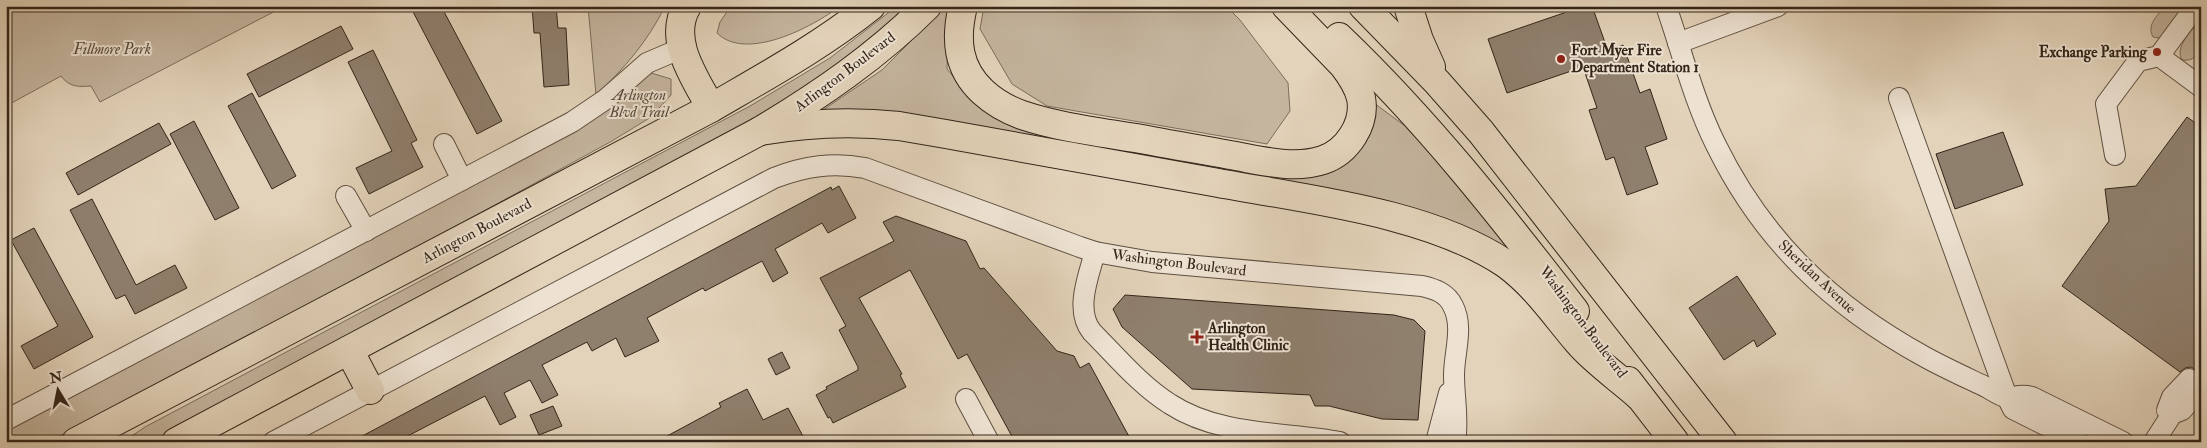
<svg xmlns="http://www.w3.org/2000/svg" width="2207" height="448" viewBox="0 0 2207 448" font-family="'IM FELL Double Pica',serif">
  <rect width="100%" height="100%" fill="#e3d3ba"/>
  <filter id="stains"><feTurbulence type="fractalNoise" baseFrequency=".004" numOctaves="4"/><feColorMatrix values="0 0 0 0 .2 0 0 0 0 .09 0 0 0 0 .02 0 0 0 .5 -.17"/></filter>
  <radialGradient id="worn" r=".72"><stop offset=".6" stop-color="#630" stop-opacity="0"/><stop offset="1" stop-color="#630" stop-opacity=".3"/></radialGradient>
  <g fill="#c5b59f" stroke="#7c6d5c">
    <path d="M6,6H285L100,102L91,86C78,87 69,87 61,76L6,106Z"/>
    <path d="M588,6H665C649,40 623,70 596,95Z"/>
    <path d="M731,6H840C813,27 746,62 717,33L720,22Z"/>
    <polygon points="897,6 909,6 867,44 761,117 153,442 123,442 145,427 750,106 830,58"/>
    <polygon points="946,6 953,6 948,35 947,69 969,95 1055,135 1308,177 1347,159 1374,103 1405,126 1447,171 1523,263 1475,232 820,112 882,70"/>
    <polygon points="984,6 1226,6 1240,20 1288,83 1290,111 1267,144 1047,106 1012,84 980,29"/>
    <path d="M2165,6H2187L2165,35L2160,38L2153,37C2146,25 2158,15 2165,6Z"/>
    <path d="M2201,19C2201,35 2205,63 2182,60C2174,46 2193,30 2201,19Z"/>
    <polygon points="651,73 671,79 671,95 651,117 612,141 290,317 48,442 6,442 6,428"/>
  </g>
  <g fill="#8f7f6d" stroke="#332519">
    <polygon points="410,6 441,6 502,121 477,134"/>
    <polygon points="532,6 556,6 558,28 566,28 569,85 544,87 540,33 534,33"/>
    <polygon points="1584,6 1592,6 1608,51 1623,45 1640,93 1650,89 1667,139 1645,147 1658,184 1627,195 1614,157 1606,160 1589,110 1597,108 1583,67 1507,93 1488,39"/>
    <polygon points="341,26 353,49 259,97 247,74"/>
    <polygon points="373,50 417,140 411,143 423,167 369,194 356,168 392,151 348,62"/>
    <polygon points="252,93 296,176 272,189 228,106"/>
    <polygon points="2187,117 2201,127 2201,373 2191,367 2185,368 2180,372 2062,286 2109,221 2105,189 2136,186"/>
    <polygon points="194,121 239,208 215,220 170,134"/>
    <polygon points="159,123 171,144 78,195 66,173"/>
    <polygon points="2003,132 2023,185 1955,209 1936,154"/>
    <polygon points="839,186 856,218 828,233 822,223 775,249 788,273 773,282 762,261 705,291 703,288 647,318 659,341 625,357 616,338 592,351 587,342 542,365 558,395 542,403 530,380 504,393 516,417 500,425 485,396 396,442 351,442 831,187 832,190"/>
    <polygon points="92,199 136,285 175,265 187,288 135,314 125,295 116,299 70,210"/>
    <polygon points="896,216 966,241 980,269 984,268 1057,351 1074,356 1080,368 1089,363 1132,442 1015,442 967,354 958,359 910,270 859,298 902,374 900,375 906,387 833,423 830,417 828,418 816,395 827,389 826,387 858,370 858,367 839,330 846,326 820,278 894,241 883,222"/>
    <polygon points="34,228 93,337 34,369 21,346 58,326 11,240"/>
    <polygon points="1737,276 1776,334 1757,347 1754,340 1724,360 1689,308"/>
    <polygon points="1125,295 1394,315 1414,320 1425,331 1418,420 1382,419 1329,406 1315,406 1310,395 1192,389 1122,327 1113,309"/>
    <polygon points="782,352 790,368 776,375 768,359"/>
    <polygon points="747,389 763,420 788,408 806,442 656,442 721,407 719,403"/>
    <polygon points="553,406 562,426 539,435 530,415"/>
  </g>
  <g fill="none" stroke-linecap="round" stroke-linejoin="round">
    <defs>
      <g id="minor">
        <path d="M1666,6C1682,52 1694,101 1716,145C1763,241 1832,306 1925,357C1945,368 1965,377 1986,387C1992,390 2000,396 2006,397C2014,399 2019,393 2032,397L2123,442"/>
        <polyline points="1678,43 1778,6"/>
        <polyline points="2159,56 2201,87"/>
        <polyline points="1899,98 2007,397 2013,409 2079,442"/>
        <polyline points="444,144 462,180"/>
        <polyline points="2115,155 2106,104 2138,61 2159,56 2196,6"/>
        <polyline points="346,196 366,231"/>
        <path d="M1095,252C1089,275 1074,310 1092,332C1116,356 1141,386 1170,404C1219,436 1284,432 1340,442"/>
        <polyline points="966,399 989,442"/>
        <polyline points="2172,414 2167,410 2172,397 2189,379"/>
        <polyline points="6,420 572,122 606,99 647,63 682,48"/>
        <path d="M273,442L774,178C805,166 833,162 865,168L1080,247L1095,252L1152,262L1422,286C1435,289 1447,293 1453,306C1464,327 1454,353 1454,375C1454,398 1459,420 1455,442"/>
        <polyline points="1436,442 1449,393"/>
        <polyline points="2154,442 2172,414 2182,410 2190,401 2195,383"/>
      </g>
      <g id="highway">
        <path d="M687,6C667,40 695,78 711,108"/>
        <path d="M963,6C955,39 957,68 983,92C994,102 1008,110 1022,115C1064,129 1109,133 1152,141C1178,146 1204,150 1230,155C1260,160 1293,170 1323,160C1347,152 1366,124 1361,98C1358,86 1350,74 1343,65L1286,6"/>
        <polyline points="1363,6 1437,82 1481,132 1723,442"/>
        <polyline points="1408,6 1419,40 1431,67"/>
        <path d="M1339,37C1428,122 1500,214 1575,311"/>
        <path d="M760,131C806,123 853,121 899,126C1004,144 1109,163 1213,182C1304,199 1429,212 1506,264C1535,285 1555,315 1578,342C1595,362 1619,378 1639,396"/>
        <polyline points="349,350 370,390"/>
        <polyline points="1628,381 1675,442"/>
        <path d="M76,442L711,108C766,76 821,46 871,6"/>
        <path d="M176,442L760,131C820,95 877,56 927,6"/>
      </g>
    </defs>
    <use href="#minor" stroke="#5f5041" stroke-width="22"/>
    <use href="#highway" stroke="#332519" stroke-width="30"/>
    <use href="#minor" stroke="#ede2d2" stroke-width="20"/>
    <use href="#highway" stroke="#e3d3ba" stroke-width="28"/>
  </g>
  <g fill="#8f2418" stroke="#ede2d2" stroke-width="2">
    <circle cx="2157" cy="52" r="5"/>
    <circle cx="1561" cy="59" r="5"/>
    <path d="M1194.5 329.5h5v5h5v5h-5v5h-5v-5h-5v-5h5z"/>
  </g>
  <g text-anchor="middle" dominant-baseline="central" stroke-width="4" stroke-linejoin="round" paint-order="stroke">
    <g font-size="15" font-style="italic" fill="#58493a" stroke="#ede2d2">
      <text x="112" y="49">Fillmore Park</text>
      <text x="639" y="95">Arlington<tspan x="639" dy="17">Blvd Trail</tspan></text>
    </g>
    <g font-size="15" font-weight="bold" fill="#332519" stroke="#ede2d2" text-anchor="start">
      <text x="1571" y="50">Fort Myer Fire<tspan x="1571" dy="17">Department Station 1</tspan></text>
      <text x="2147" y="52" text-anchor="end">Exchange Parking</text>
      <text x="1208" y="328">Arlington<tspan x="1208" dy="17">Health Clinic</tspan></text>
    </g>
    <g font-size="15" fill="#332519" stroke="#ede2d2">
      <text transform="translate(845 72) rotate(-37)">Arlington Boulevard</text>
      <text transform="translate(477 231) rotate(-28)">Arlington Boulevard</text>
      <text transform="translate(1179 263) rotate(7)">Washington Boulevard</text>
      <text transform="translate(1817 277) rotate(43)">Sheridan Avenue</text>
      <text transform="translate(1583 322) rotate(53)">Washington Boulevard</text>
    </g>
  </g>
  <rect width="2207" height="448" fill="none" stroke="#e3d3ba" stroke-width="25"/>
  <rect x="8" y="8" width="2192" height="433" fill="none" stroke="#332519" stroke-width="2.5"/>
  <rect x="12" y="12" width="2182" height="423" fill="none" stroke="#332519"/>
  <g transform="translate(58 390) rotate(350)" stroke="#ede2d2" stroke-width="4" paint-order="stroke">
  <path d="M0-4L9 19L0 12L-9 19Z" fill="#332519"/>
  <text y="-8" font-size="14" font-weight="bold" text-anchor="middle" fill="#332519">N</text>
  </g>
  <rect width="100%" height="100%" filter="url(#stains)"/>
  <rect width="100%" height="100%" fill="url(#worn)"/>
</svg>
